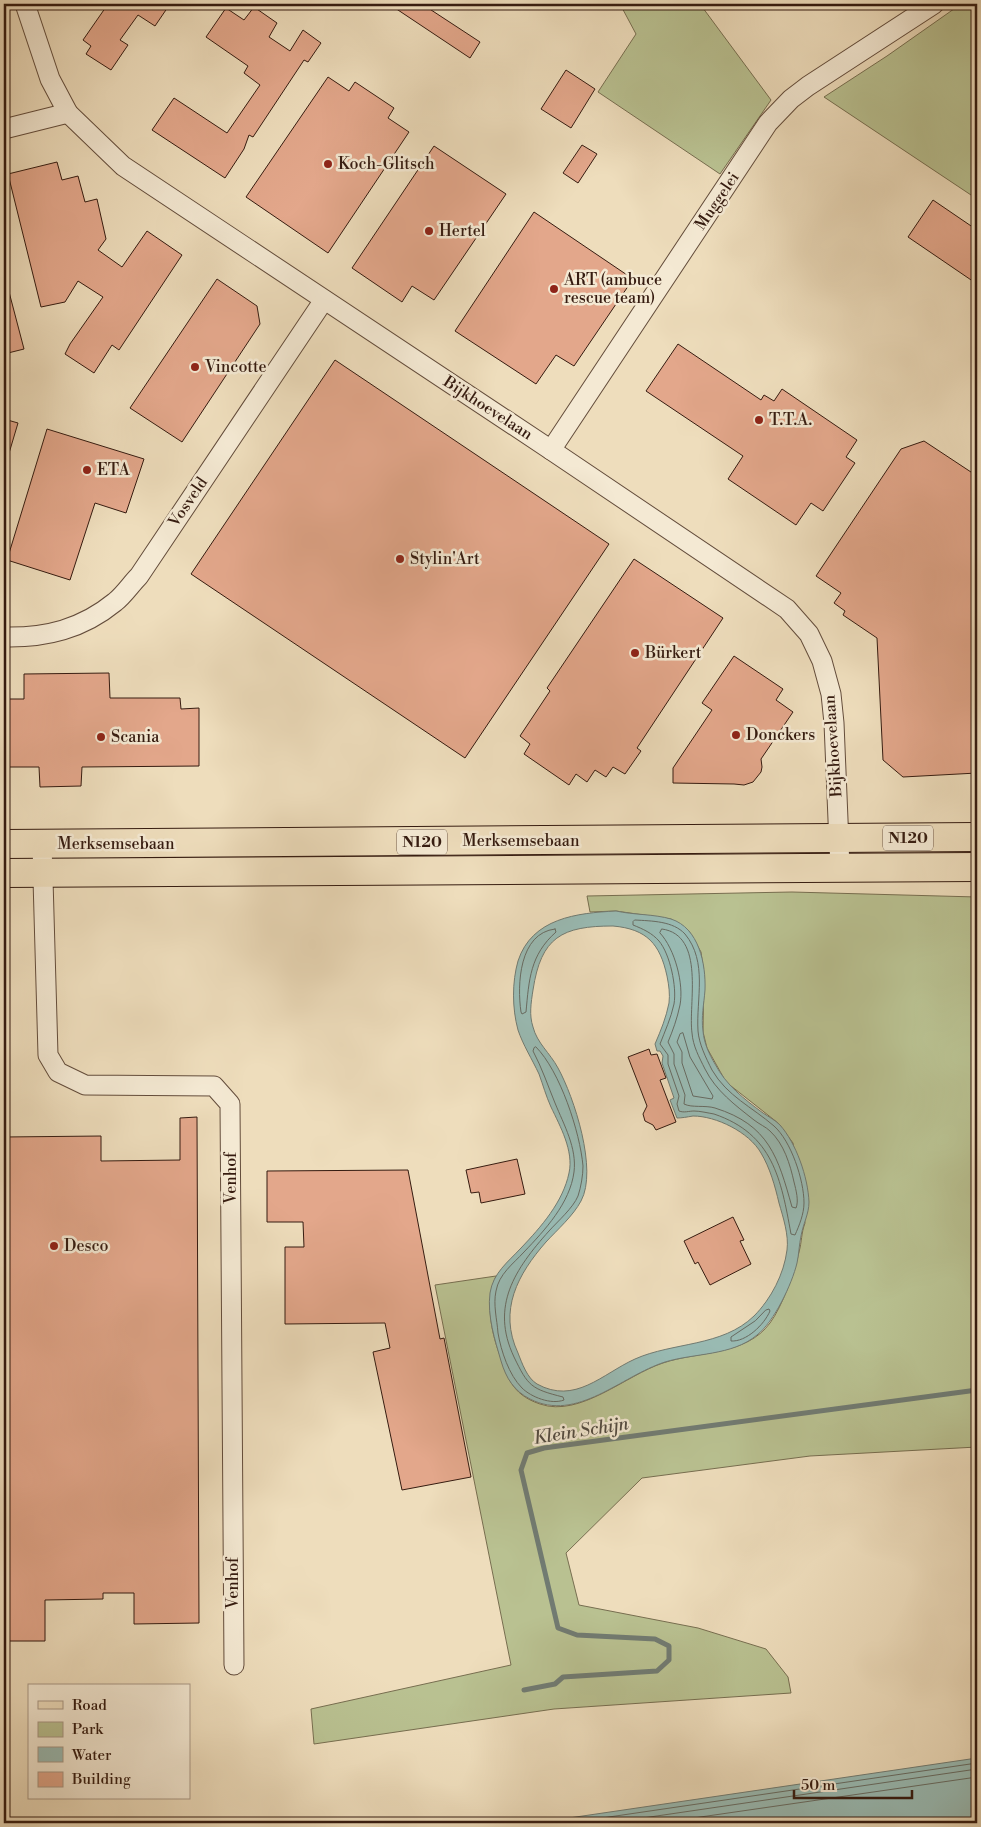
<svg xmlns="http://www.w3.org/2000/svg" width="981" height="1827" viewBox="0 0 981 1827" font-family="'Libre Bodoni',serif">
  <rect width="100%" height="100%" fill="#eeddbc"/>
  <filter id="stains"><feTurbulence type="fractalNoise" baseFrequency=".004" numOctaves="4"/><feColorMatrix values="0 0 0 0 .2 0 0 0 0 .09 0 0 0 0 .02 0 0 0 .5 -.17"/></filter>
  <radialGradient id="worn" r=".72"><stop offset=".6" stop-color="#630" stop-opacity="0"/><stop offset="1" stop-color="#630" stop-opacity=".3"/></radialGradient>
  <g fill="#b9c191" stroke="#776e50">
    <polygon points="620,4 700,4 771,100 720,174 598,92 636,34"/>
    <polygon points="961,4 977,4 977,199 824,97 887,56"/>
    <path d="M792,892L977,897V1447L810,1456L642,1478L566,1553L579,1605L698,1628L766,1649L788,1677L791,1693L554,1709L314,1744L311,1709L511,1665L435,1285L496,1276C486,1299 490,1327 498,1350C507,1375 510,1394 540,1404C580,1418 626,1375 663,1363C698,1351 746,1356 770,1323C782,1307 795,1271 799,1252C802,1241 801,1234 805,1223L793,1143L778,1123L726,1082L707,1048L703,1032L704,974L701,952L689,931L671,919L616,911L590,912L587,896Z"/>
  </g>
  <g fill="#99bbb4" stroke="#717b72" fill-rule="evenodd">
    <path d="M616,911C634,915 654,914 671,919C699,928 706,964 705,990C704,1004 701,1017 703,1031C704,1043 709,1054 715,1064C726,1085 744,1099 763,1113C769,1117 775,1120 780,1125C796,1143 808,1177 809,1202C809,1214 803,1224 801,1236C799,1245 799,1254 797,1263C792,1284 774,1322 757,1335C732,1356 694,1353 665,1362C621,1376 577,1423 530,1399C514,1391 506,1378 501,1361C495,1340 487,1316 490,1293C493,1273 508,1262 521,1248C541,1227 563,1202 569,1173C574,1151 560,1126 551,1107C546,1096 543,1085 539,1074C532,1059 523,1045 518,1030C512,1008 512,982 518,961C532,918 577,913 616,911ZM613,926C647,929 660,944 667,976C669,986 670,994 669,1003C666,1018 661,1030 655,1044L657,1051H660L663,1056L662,1063L674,1098L670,1100L677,1118C682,1118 687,1117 693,1116C716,1116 749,1132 761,1153C770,1168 775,1186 779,1203C783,1217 789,1235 787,1250C784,1274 771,1299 754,1316C722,1347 673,1342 635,1359C602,1374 575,1405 537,1384C527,1378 522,1363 518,1353C498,1310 518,1274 546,1242C558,1229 573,1216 581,1201C598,1170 574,1097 558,1068C550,1053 537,1043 533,1027C529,1015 531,1003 533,990C541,937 562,926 613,926Z"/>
    <polygon points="977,1758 977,1823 535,1823"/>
  </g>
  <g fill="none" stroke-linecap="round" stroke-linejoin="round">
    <g stroke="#676b62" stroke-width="1">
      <path d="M635,920C652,921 673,921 685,934C708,962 696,999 698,1031C699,1044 706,1058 712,1070C727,1096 752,1107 774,1126C791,1141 804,1180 804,1203C804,1214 799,1226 795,1235L791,1234C781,1179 773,1134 714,1114C708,1113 700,1111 694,1111C689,1111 684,1113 679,1111L677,1104L679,1096L668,1064V1055L660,1044C665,1031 671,1018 674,1004C677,987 670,954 659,941C652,933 643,929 633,925V922Z"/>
      <path d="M555,929L556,932C530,955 529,980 526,1012L522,1014L521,1012C517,985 519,933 555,929Z"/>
      <path d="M662,929C706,935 688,1004 692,1033C693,1046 699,1057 705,1069C716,1091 735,1105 754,1120C759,1124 766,1127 770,1131C784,1144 790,1164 794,1182C796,1190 799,1201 796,1208L792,1207C778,1157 769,1125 715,1108C705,1105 692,1108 684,1104L685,1095L674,1064V1054L668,1042C673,1030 677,1019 680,1005C684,984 675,949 660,933Z"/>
      <polygon points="683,1033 690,1057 713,1096 712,1099 693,1096 682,1063 682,1052 677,1042 680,1034"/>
      <path d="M536,1047C560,1071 580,1132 583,1166C583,1175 581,1187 578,1196C573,1208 558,1221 549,1231C515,1269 490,1306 514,1357C528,1386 531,1389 563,1397L564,1400C551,1405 531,1397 522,1388C509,1375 501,1351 498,1333C497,1319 493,1305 496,1291C499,1274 513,1264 524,1252C545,1230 570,1203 574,1172C577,1148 564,1125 555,1103C548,1086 542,1068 533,1051L534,1048Z"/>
      <path d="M766,1310L769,1309L770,1311C764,1325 746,1342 731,1341V1337L755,1321Z"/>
      <polyline points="568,1823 977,1763"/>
      <polyline points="609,1823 977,1769"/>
      <polyline points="659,1823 977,1777"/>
    </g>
    <polyline stroke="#717b72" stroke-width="5" points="524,1690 555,1684 563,1677 657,1671 669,1660 669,1646 655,1639 577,1635 558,1628 521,1470 527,1453 544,1448 977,1390"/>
  </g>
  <g fill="#e3a78b" stroke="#351b10">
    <polygon points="108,4 170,4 155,26 138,15 120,40 128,45 111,70 86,54 91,46 83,40"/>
    <polygon points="389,4 422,4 480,42 470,58"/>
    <polygon points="254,7 277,23 269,37 290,51 303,30 321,43 308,62 304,60 253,137 249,135 244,149 225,178 152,130 174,98 227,133 260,85 244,73 248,66 206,37 226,8 244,20"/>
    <polygon points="566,70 595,89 571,128 541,109"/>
    <polygon points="328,77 349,91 355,82 394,108 388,118 409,132 328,253 246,197"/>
    <polygon points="582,145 597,154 578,183 563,173"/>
    <polygon points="434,146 506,194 434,300 412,286 402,302 352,268"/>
    <polygon points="57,162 62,180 78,176 85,202 97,199 106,239 98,250 122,267 147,231 182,255 119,350 112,345 94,373 65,354 70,344 103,297 78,281 65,302 41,307 8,174"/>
    <polygon points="933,200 977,230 977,284 908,237"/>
    <polygon points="534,212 633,279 574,366 556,355 536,384 455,331"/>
    <polygon points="217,279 257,306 260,324 182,442 130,408"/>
    <polygon points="4,288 8,288 24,349 4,354"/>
    <polygon points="678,344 761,400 764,395 774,401 782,389 857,440 846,457 855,463 823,511 811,503 796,525 728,479 743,456 646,391"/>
    <polygon points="335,360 609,544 465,758 191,574"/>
    <polygon points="4,419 18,423 7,460 4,460"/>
    <polygon points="47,429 144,459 126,513 95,503 70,580 7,560"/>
    <polygon points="924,441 977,476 977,773 903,777 883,760 877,638 843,615 845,611 834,603 841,593 816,576 901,449"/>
    <polygon points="634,559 723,618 637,748 641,751 625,774 613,767 606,777 595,770 587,782 576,774 569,785 524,754 530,744 520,736 550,691 547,688"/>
    <polygon points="734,656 783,689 776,700 793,712 761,759 762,767 761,772 753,782 744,785 734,784 673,783 673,768 712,710 702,703"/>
    <polygon points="109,673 110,698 180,698 181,709 199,708 199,766 82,767 81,786 40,787 39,767 4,767 4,699 24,699 24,674"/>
    <polygon points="649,1049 651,1055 657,1054 666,1078 660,1080 676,1122 656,1130 653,1125 645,1121 643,1114 647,1106 628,1057"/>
    <polygon points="197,1117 199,1623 134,1624 134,1593 103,1593 103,1599 45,1600 45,1641 4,1641 4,1137 101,1136 101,1161 180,1160 180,1118"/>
    <polygon points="517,1159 525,1194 481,1203 479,1192 471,1193 466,1170"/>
    <polygon points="408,1170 440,1339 444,1338 471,1477 402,1490 373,1352 390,1348 385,1323 285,1324 285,1247 304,1247 303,1222 267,1222 267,1171"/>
    <polygon points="733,1217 744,1240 740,1241 751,1264 710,1285 698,1262 695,1264 684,1241"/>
  </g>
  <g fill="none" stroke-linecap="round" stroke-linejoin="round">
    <defs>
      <g id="street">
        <polyline points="25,4 50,79 68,113 123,166 551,450 787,609 809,634 822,661 831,694 834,723 840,868"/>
        <polyline points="4,129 68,113"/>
        <polyline points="551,450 768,123 791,99 808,86 934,4"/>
        <path d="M4,637C46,638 82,629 115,602C124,595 131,584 139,576L324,300"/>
        <polyline points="42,844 48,1055 58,1072 85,1085 214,1086 230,1104 234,1665"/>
      </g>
      <g id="primary">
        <polyline points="4,844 977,837"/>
        <polyline points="4,873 977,867"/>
      </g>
    </defs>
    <use href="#street" stroke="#634c3b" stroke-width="21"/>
    <use href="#primary" stroke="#351b10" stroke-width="30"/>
    <use href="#street" stroke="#f4e9d3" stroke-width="19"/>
    <use href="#primary" stroke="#eeddbc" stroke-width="28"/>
  </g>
  <g fill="#8f2418" stroke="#f4e9d3" stroke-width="2">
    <circle cx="328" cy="164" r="5"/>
    <circle cx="429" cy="231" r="5"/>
    <circle cx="554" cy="289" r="5"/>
    <circle cx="195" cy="367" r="5"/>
    <circle cx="759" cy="420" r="5"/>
    <circle cx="87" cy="470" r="5"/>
    <circle cx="400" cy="559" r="5"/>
    <circle cx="635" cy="653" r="5"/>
    <circle cx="736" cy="735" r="5"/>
    <circle cx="101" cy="737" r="5"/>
    <circle cx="54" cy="1246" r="5"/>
  </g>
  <g text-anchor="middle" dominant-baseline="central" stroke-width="5" stroke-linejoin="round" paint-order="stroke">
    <g fill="#f4e9d3" stroke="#6e594a" stroke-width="1">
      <rect x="883" y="825.5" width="50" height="25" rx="4"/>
      <rect x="397" y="829.5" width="50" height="25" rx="4"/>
    </g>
    <g font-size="15" font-weight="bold" fill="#351b10">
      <text x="908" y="838">N120</text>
      <text x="422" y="842">N120</text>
    </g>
    <g font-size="16" fill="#351b10" stroke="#f4e9d3" text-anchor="start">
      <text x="338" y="164">Koch-Glitsch</text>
      <text x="439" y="231">Hertel</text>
      <text x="564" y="280">ART (ambuce<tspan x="564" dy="18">rescue team)</tspan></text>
      <text x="205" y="367">Vincotte</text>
      <text x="769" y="420">T.T.A.</text>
      <text x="97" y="470">ETA</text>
      <text x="410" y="559">Stylin'Art</text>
      <text x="645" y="653">Bürkert</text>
      <text x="746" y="735">Donckers</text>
      <text x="111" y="737">Scania</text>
      <text x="64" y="1246">Desco</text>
    </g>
    <g font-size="16" fill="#351b10" stroke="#f4e9d3">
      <text transform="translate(717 201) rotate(-56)">Muggelei</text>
      <text transform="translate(488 408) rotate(33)">Bijkhoevelaan</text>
      <text transform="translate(188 502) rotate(-56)">Vosveld</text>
      <text transform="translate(833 746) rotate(-94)">Bijkhoevelaan</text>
      <text x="521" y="841">Merksemsebaan</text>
      <text x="116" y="844">Merksemsebaan</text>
      <text transform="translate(231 1178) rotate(-90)">Venhof</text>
      <text transform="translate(233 1583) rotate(-90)">Venhof</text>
    </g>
    <g font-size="18" font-style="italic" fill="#534b41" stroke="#f4e9d3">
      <text transform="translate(581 1431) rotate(-9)">Klein Schijn</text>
    </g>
  </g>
  <rect width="981" height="1827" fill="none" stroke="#eeddbc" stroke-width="20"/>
  <rect x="5" y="5" width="971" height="1817" fill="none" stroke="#351b10" stroke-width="2.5"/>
  <rect x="10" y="10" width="961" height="1807" fill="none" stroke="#351b10"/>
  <rect x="28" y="1684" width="162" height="115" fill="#f4e9d3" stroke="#a89785"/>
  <rect x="38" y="1701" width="25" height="8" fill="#eeddbc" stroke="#a89785"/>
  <text x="72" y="1710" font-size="15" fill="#351b10">Road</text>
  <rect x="38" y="1722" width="25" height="15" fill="#b9c191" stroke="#a89785"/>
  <text x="72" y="1734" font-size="15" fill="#351b10">Park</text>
  <rect x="38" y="1747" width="25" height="15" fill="#99bbb4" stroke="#a89785"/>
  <text x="72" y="1760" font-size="15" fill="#351b10">Water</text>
  <rect x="38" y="1772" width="25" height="15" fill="#e3a78b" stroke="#a89785"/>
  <text x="72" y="1784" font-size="15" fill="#351b10">Building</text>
  <path d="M794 1790v8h118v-8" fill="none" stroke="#351b10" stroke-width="2.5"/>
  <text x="801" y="1790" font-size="15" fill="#351b10" stroke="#f4e9d3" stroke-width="4" paint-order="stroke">50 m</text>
  <rect width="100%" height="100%" filter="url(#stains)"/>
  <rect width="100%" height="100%" fill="url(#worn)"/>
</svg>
